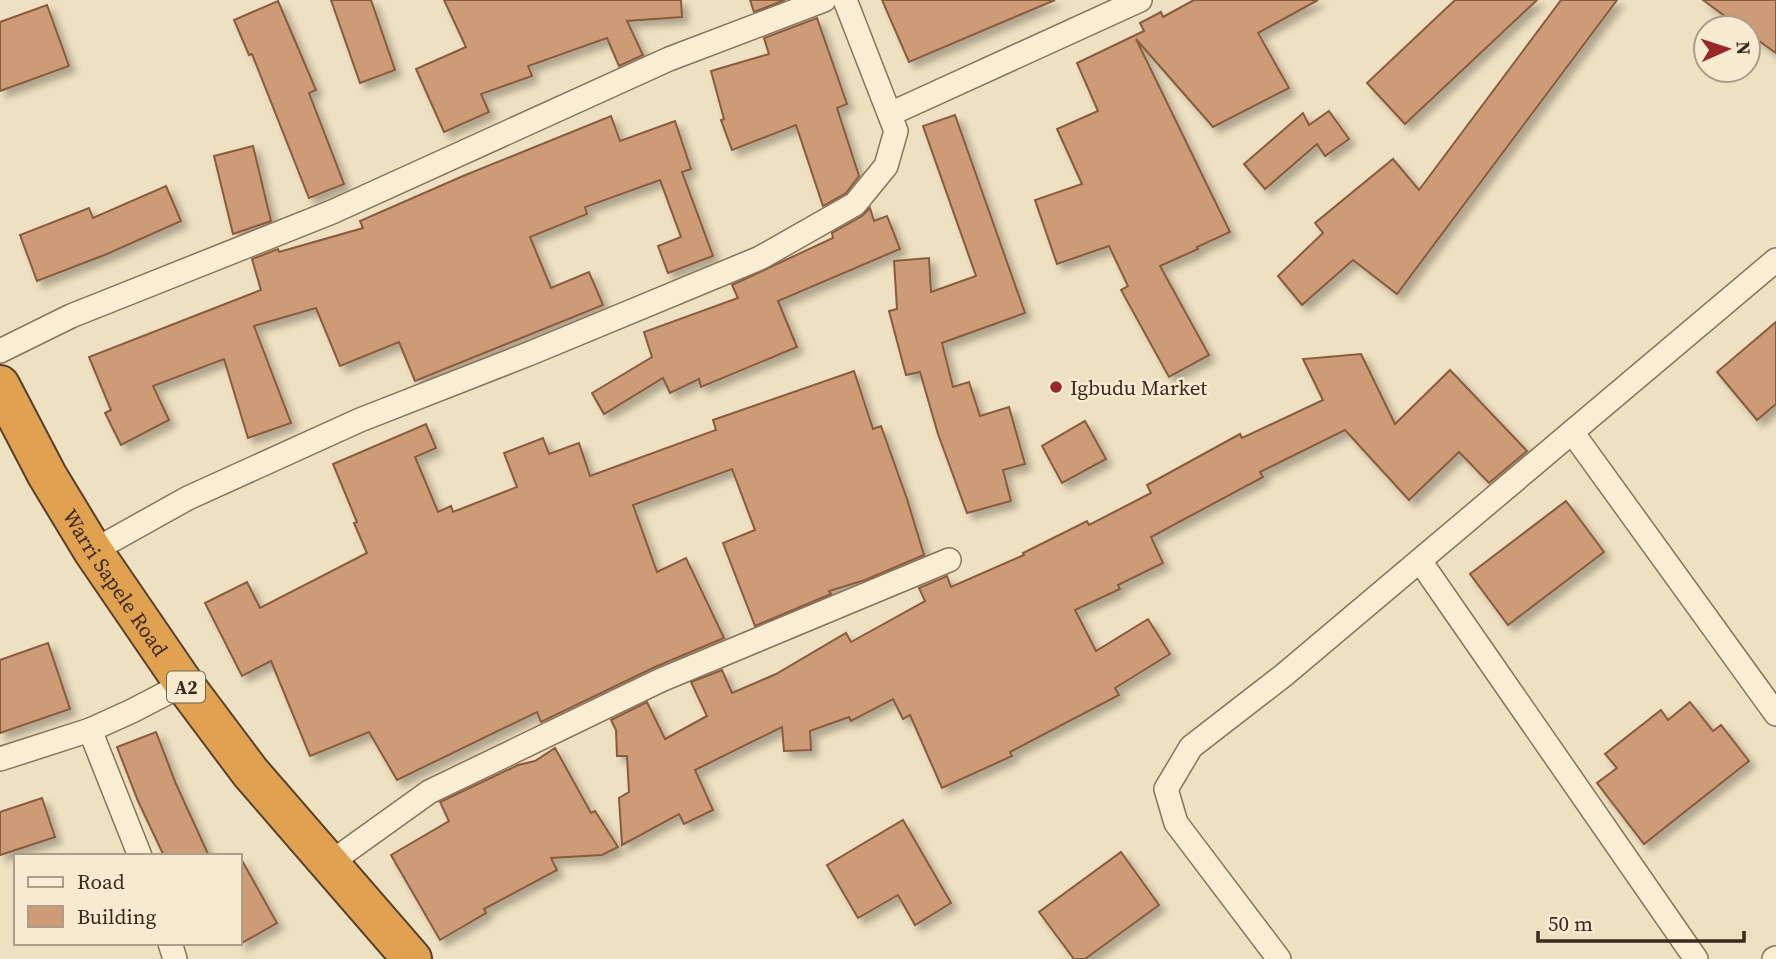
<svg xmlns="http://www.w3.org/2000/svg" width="1776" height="959" viewBox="0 0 1776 959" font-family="'Source Serif 4',serif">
  <defs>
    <filter id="shadow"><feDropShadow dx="6" dy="6" stdDeviation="3.5" flood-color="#0004"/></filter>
  </defs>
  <rect width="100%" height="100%" fill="#eee1c1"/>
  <g fill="#cd9b76" stroke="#885b3e" stroke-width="2" filter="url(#shadow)">
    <polygon points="331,0 371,0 395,70 360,83"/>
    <polygon points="444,0 681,0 682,17 627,21 643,55 619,66 607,38 528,66 532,76 481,94 489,112 444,132 416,69 466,47"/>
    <polygon points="750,0 785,0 754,12"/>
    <polygon points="882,0 1055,0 909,62"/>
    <polygon points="1194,0 1318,0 1258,33 1289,88 1213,127 1136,39 1230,232 1197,247 1198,249 1160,266 1209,355 1169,377 1121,290 1128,286 1109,246 1057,264 1035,200 1082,184 1057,129 1098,111 1077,63 1144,31 1140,23 1161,12 1163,17"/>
    <polygon points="1455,0 1537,0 1405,124 1367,83"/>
    <polygon points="1561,0 1617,0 1397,294 1353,260 1302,305 1278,276 1323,233 1315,223 1393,159 1419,190"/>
    <polygon points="1703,0 1776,0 1776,53 1748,33 1748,28 1741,28"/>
    <polygon points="278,1 316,90 309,93 344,184 309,198 252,54 249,55 234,20"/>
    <polygon points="47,5 69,66 0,91 0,22"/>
    <polygon points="817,18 847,104 837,108 859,176 846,193 823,206 796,125 732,150 721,120 724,119 711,71 769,54 764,38"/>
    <polygon points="1329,111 1349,139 1325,156 1317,144 1265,189 1244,164 1303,113 1309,125"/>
    <polygon points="955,115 1025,313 942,343 953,387 969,382 980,416 1009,407 1025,464 1003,470 1011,501 967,513 938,434 920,372 906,375 889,311 897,309 894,261 929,258 931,292 976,276 923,126"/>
    <polygon points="611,116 620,141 675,121 691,169 682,172 713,256 668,273 658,246 681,237 660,180 585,207 587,214 530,237 551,288 589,272 603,305 415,381 399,342 340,366 316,308 254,326 291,423 248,438 224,359 153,386 169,420 121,445 105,413 111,410 89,357 261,290 252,259 278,249 279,252 363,228 360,221 463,176"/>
    <polygon points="253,146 271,221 233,234 214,156"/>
    <polygon points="166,186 181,221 107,254 37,281 20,235 89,208 93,218"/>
    <polygon points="870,208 874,221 887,216 900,249 778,301 797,347 701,387 699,379 670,393 663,378 604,414 592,393 652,357 644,332 738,298 732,285 833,238 832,233 862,216"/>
    <polygon points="1776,322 1776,404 1757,420 1717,372"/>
    <polygon points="1361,354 1395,424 1450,370 1527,451 1489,483 1459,452 1409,500 1345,430 1260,472 1263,477 1151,537 1163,563 1118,585 1120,589 1075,610 1096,651 1148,619 1170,654 1115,688 1119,695 1010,752 1012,756 942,788 910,715 903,719 893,699 851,721 849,717 810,731 811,750 784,751 782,727 695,770 713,810 684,824 679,814 622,845 619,798 629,792 627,756 617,756 616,730 611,720 647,702 665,739 707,716 691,682 722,670 732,693 776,674 846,633 851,642 925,601 919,588 947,576 951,587 1024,555 1023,553 1087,521 1089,525 1151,493 1147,485 1240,434 1242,438 1323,400 1303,359"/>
    <polygon points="854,371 873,429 881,426 907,499 924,555 865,580 829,591 831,594 755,626 723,543 755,530 732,469 633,505 657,572 686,558 724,638 655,667 541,722 537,712 397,780 369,732 310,756 271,661 242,676 205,603 247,582 260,608 367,553 354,523 357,522 333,464 426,424 436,448 415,457 438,512 451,506 453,512 517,487 504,453 543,438 549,454 579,443 590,476 716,430 713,420"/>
    <polygon points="1085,421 1106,459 1062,483 1042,446"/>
    <polygon points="1566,501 1604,552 1508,625 1470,574"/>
    <polygon points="48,643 70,709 0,733 0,660"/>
    <polygon points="1690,702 1713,731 1721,725 1749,761 1644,844 1597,783 1617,768 1605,754 1661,710 1668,720"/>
    <polygon points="156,732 176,784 209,856 164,856 138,801 117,747"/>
    <polygon points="555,748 591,813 595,811 618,847 602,855 551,858 557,870 484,909 486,913 440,940 391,855 449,821 440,802 518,765 535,761"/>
    <polygon points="42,798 55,837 0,855 0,812"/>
    <polygon points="903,820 951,903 915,925 898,895 858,918 827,865"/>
    <polygon points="1121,852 1159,905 1085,959 1074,959 1039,912"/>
    <polygon points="240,857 277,923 240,944"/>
  </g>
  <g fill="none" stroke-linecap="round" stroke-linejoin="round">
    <defs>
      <g id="street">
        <polyline points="890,114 1140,0"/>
        <polyline points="0,351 71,316 332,212 669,59 824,0"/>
        <polyline points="1572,432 1776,714"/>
        <polyline points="93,551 188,498 360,420 531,353 760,258 855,204 886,166 896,131 845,0"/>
        <polyline points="1420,561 1696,959"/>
        <polyline points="90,730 140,856"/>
        <polyline points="0,759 90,730 132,711 184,684"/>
        <polyline points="330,863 429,792 661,680 949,560"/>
        <polyline points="170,943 175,959"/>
        <polyline points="1279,959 1176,823 1166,789 1191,747 1284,675 1776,260"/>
        <polyline points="1774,959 1776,958"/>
      </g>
      <g id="highway">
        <path id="s1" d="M0,385L47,475L93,551L184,684L250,772L412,959"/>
      </g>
    </defs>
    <use href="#street" stroke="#887258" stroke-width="26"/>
    <use href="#highway" stroke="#56402d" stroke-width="42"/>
    <use href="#street" stroke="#f9eed4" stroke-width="23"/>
    <use href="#highway" stroke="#e0a150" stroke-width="38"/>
  </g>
  <circle fill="#982728" stroke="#f6ebd1" stroke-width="2.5" cx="1056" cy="387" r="7"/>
  <g text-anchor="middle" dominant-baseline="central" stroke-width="5" stroke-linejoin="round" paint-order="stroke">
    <rect fill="#f6ebd1" stroke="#716453" stroke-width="2" x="167" y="671.5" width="38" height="31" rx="5"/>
    <g font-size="19" font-weight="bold" fill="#382a1d">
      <text x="186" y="687">A2</text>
    </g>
    <g font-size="21" fill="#382a1d" stroke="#f6ebd1" text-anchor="start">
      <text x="1070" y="387">Igbudu Market</text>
    </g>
    <g font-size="21" fill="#382a1d" stroke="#f6ebd1">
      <text stroke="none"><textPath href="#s1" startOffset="229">Warri Sapele Road</textPath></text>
    </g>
  </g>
  <rect x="14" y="854" width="228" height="91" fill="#f6ebd1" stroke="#aa9e89" stroke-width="2"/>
  <rect x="28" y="877" width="35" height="10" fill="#f9eed4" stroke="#aa9e89" stroke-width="2"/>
  <text x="77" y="889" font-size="21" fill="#382a1d">Road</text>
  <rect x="28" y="906" width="35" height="21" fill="#cd9b76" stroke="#aa9e89" stroke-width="2"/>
  <text x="77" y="924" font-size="21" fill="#382a1d">Building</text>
  <g transform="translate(1727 49) rotate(87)"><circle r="33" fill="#f6ebd1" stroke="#aa9e89" stroke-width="2"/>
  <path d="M0-5L12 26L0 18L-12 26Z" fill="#982728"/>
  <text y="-10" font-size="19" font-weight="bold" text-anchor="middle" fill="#382a1d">N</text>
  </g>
  <path d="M1538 931v10h206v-10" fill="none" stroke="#382a1d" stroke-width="3.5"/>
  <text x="1548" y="931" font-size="21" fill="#382a1d" stroke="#f6ebd1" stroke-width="5" paint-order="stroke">50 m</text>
</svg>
